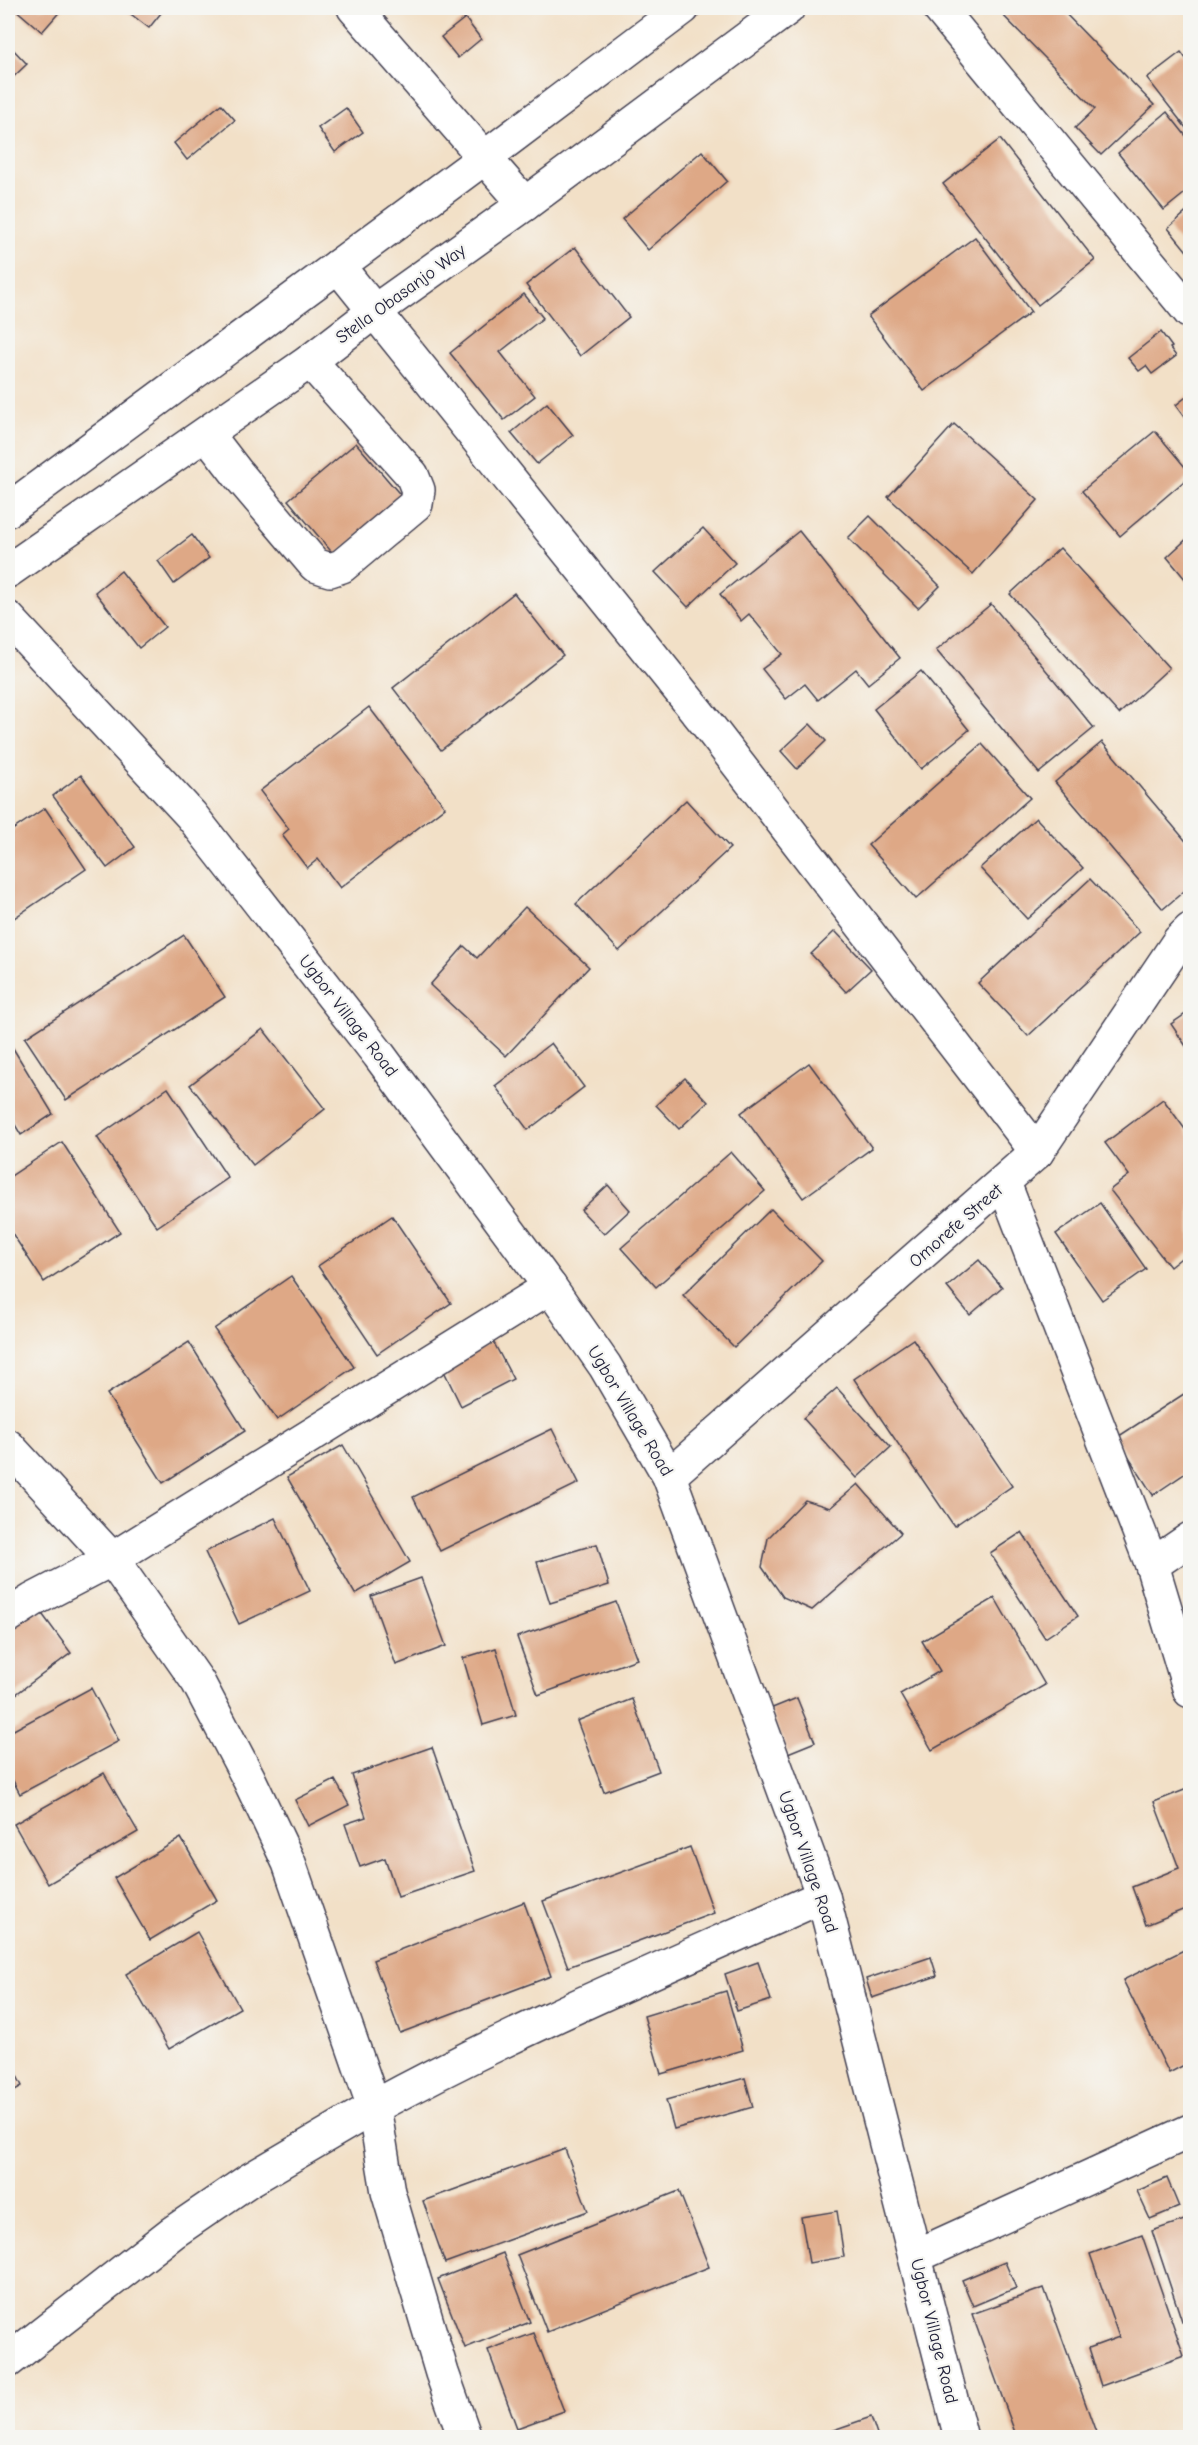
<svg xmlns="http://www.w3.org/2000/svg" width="1198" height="2445" viewBox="0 0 1198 2445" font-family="'Comic Neue',sans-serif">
  <rect width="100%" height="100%" fill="#f6f6f2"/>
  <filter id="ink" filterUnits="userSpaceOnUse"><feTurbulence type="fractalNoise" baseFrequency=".0167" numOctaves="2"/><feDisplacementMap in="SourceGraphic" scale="12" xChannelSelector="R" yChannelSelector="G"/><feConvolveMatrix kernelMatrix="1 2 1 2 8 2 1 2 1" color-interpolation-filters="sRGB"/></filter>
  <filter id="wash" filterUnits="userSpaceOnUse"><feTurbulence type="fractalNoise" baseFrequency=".008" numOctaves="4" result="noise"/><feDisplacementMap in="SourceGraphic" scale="24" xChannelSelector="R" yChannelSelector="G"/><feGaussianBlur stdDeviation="1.35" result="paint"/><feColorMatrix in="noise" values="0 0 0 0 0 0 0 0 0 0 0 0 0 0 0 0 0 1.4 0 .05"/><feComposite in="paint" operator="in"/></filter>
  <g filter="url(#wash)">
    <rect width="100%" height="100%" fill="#f2e0c7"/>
    <g id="blocks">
      <g fill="#dea886">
        <polygon points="14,8 63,8 42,32"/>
        <polygon points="123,8 165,8 149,28"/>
        <polygon points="457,8 475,8 465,17"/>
        <polygon points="996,8 1060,8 1154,105 1101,155 1075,128 1095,109"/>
        <polygon points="465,18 481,39 458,58 441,37"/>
        <polygon points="8,44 27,64 8,82"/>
        <polygon points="1181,52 1190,64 1190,133 1147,78"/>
        <polygon points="221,104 235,120 187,160 174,143"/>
        <polygon points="346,108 363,132 335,152 318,128"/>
        <polygon points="1167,112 1190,141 1190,189 1164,210 1118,153"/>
        <polygon points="1000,139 1095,260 1038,305 943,184"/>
        <polygon points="702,151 727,181 648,250 622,219"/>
        <polygon points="1190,209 1190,255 1168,228"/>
        <polygon points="975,237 1031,312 924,391 868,316"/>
        <polygon points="575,247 629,317 580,356 526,285"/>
        <polygon points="524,294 543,318 500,352 535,396 504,420 450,353"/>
        <polygon points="1161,332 1172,347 1170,348 1176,356 1152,374 1146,366 1139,371 1128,358"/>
        <polygon points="1190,394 1190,424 1176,405"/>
        <polygon points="547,403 573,435 537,464 511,433"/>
        <polygon points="954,424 1038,500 973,574 888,497"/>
        <polygon points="1155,431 1190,473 1190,476 1120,536 1082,491"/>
        <polygon points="356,443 403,498 335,556 288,500"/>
        <polygon points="870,516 940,586 918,608 848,538"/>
        <polygon points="703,528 735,563 688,607 655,572"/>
        <polygon points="799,531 900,658 868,684 856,669 818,700 805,684 786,699 762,669 782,654 749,614 741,621 720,594"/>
        <polygon points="192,535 209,558 174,584 158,561"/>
        <polygon points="1190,536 1190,585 1167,557"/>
        <polygon points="1060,548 1169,668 1119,714 1010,594"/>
        <polygon points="121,571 165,627 139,648 95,592"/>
        <polygon points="514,593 563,655 441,750 393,688"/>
        <polygon points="991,604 1094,728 1039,773 936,650"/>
        <polygon points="921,671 969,730 921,769 874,709"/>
        <polygon points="369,707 445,807 340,888 318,859 307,868 282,835 289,829 260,791"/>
        <polygon points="810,724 826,741 797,769 781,751"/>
        <polygon points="1102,742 1190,846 1190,886 1163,909 1055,782"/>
        <polygon points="982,744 1030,798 916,899 868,845"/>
        <polygon points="81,775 135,847 107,868 53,796"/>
        <polygon points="686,800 730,848 619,951 576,904"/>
        <polygon points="45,808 86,869 8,922 8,833"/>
        <polygon points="1036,818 1083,868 1027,919 980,868"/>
        <polygon points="1090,879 1140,932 1028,1036 978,983"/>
        <polygon points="525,907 589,967 506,1056 430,985 464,946 477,958"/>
        <polygon points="835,931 871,969 846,992 811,954"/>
        <polygon points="184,935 225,997 66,1100 25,1038"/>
        <polygon points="1190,1011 1190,1052 1171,1024"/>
        <polygon points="263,1029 325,1109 253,1165 190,1085"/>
        <polygon points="8,1040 53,1114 21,1135 8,1113"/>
        <polygon points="551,1043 584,1087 528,1130 495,1086"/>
        <polygon points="809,1063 872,1148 803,1198 741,1113"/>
        <polygon points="685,1078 708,1102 679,1129 656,1105"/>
        <polygon points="168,1088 228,1178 157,1227 97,1137"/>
        <polygon points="1163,1099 1190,1136 1190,1251 1170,1267 1110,1190 1129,1175 1105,1143"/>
        <polygon points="62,1142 120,1232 44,1282 8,1227 8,1178"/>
        <polygon points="731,1152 765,1191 656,1287 621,1248"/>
        <polygon points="608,1185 630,1210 604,1234 581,1210"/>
        <polygon points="1100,1203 1146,1269 1102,1300 1056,1234"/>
        <polygon points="771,1209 822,1261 734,1347 683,1295"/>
        <polygon points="392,1216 451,1303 377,1354 318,1266"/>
        <polygon points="979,1260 1002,1287 970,1315 947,1287"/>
        <polygon points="291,1276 354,1367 277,1420 214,1329"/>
        <polygon points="913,1339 1012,1486 954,1526 854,1379"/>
        <polygon points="493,1341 513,1379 461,1406 442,1367"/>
        <polygon points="189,1342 245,1431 163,1483 107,1394"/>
        <polygon points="837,1388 891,1447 857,1478 803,1418"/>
        <polygon points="1190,1390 1190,1470 1153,1495 1116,1438"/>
        <polygon points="552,1429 579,1483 440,1551 413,1497"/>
        <polygon points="343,1445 410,1562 355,1594 287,1477"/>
        <polygon points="858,1484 901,1533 812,1610 783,1597 762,1567 768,1538 805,1500 830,1508"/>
        <polygon points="275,1518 310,1591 239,1624 205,1552"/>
        <polygon points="1022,1532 1078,1616 1045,1638 990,1553"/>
        <polygon points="597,1544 609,1585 550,1603 537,1562"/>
        <polygon points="421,1578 446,1646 396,1665 371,1596"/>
        <polygon points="995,1598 1045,1685 932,1750 900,1694 940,1671 922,1641"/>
        <polygon points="616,1602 637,1659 538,1695 517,1637"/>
        <polygon points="37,1607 71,1653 8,1700 8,1629"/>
        <polygon points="496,1648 516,1715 483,1725 463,1658"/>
        <polygon points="91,1688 119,1741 20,1794 8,1771 8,1733"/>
        <polygon points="797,1698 815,1742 788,1753 770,1709"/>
        <polygon points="632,1699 659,1771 604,1792 577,1721"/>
        <polygon points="432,1747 475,1871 398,1897 385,1858 360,1867 345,1824 366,1817 352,1775"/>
        <polygon points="104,1773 138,1832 48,1884 14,1824"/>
        <polygon points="335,1780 349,1805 308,1826 295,1800"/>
        <polygon points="1187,1789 1190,1798 1190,1907 1146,1925 1132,1887 1179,1868 1154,1802"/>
        <polygon points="181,1838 217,1900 150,1940 114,1878"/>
        <polygon points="690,1847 714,1913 568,1967 543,1901"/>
        <polygon points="524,1902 551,1976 400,2033 373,1960"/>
        <polygon points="197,1932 240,2008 169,2049 126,1974"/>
        <polygon points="1190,1947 1190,2062 1169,2073 1123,1980"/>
        <polygon points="931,1957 937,1976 872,1998 866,1979"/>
        <polygon points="758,1962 771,2000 737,2011 725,1974"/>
        <polygon points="726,1991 743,2050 661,2074 644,2016"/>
        <polygon points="8,2058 22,2086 8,2094"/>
        <polygon points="745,2078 753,2107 674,2129 666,2100"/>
        <polygon points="565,2149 588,2211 445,2263 423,2201"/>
        <polygon points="1167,2178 1179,2207 1150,2219 1137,2191"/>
        <polygon points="679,2191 709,2267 547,2332 517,2255"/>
        <polygon points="837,2211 844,2257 809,2263 801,2217"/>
        <polygon points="1190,2218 1190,2318 1182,2321 1152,2231"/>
        <polygon points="1142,2235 1184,2356 1101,2386 1089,2348 1119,2337 1090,2254"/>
        <polygon points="503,2253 530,2322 465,2348 438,2279"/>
        <polygon points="1005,2262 1016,2288 973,2306 962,2280"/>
        <polygon points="1044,2288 1098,2438 1017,2438 972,2314"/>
        <polygon points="534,2333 564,2411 517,2428 488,2350"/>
        <polygon points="871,2417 878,2438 813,2438 813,2437"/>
      </g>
    </g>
  </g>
  <g filter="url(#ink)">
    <use href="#blocks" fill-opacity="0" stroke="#413e50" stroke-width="1.5"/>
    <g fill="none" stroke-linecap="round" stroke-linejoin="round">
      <defs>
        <g id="minor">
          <polyline points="354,8 525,204"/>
          <polyline points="939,8 1190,312"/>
          <polyline points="338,266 707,724 1037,1152"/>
          <polyline points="207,434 237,473 315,565 330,570 342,566 416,504 418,490 412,475 310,361"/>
          <polyline points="8,510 484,158 683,8"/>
          <polyline points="8,571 310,361 375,311 525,204 788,8"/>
          <polyline points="8,618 191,815 379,1055 550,1287 605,1366 669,1476 823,1896 961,2438"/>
          <polyline points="1004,1183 1152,1565 1190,1691"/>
          <polyline points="8,1446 112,1559 198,1682 249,1779 289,1863 374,2107 248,2181 172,2233 8,2361"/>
          <polyline points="669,1476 1037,1152 1179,941 1190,930"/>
          <polyline points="1152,1565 1190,1539"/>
          <polyline points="8,1616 33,1600 112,1559 550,1287"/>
          <polyline points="916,2256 1190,2131"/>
          <path d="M465,2438L442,2373L388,2192L374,2107C519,2028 672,1964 823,1896"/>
        </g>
      </defs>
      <use href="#minor" stroke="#413e50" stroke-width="36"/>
      <use href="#minor" stroke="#fff" stroke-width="33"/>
    </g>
  </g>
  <g text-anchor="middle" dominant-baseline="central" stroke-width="4.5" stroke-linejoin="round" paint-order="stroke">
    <g font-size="18" fill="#22223b" stroke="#f6f6f2">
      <text transform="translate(401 294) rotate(-36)">Stella Obasanjo Way</text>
      <text transform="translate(348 1016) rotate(52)">Ugbor Village Road</text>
      <text transform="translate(956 1226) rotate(-41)">Omorefe Street</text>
      <text transform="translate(630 1411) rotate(59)">Ugbor Village Road</text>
      <text transform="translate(808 1862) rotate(71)">Ugbor Village Road</text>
      <text transform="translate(934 2331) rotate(76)">Ugbor Village Road</text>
    </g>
  </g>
  <rect width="1198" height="2445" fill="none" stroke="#f6f6f2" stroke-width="30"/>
</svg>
